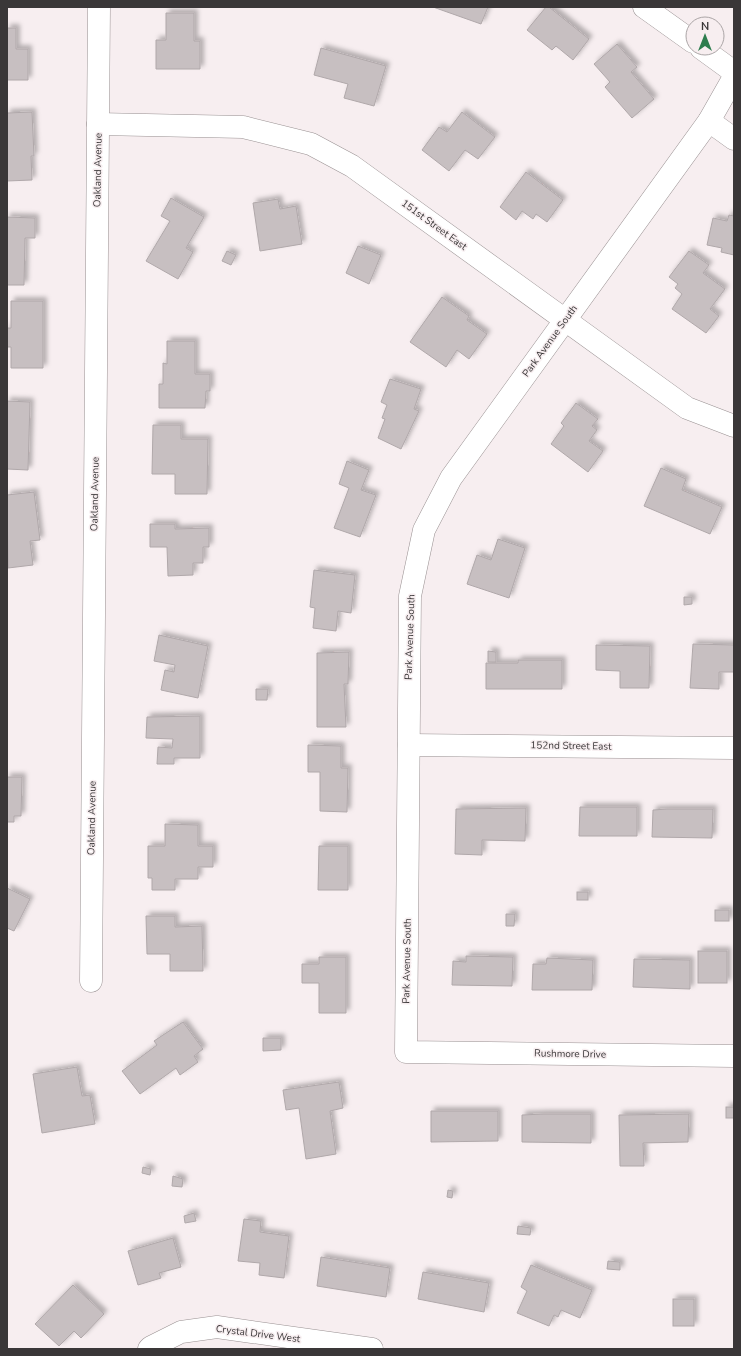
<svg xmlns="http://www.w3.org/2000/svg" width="741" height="1356" viewBox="0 0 741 1356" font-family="'Nunito Sans',sans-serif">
  <defs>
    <filter id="shadow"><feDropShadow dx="3.5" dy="-3.5" stdDeviation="2" flood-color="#0004"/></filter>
  </defs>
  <rect width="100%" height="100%" fill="#f7eef0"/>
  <g fill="#c7bfc1" stroke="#b0a8aa" filter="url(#shadow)">
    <polygon points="433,7 488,7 481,24"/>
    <polygon points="546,7 549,7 589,39 573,60 556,46 552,50 527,30"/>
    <polygon points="166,13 194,13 194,41 200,41 200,69 156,69 156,40 166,40"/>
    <polygon points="7,28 16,28 16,49 28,49 28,80 7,80"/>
    <polygon points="617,44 637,67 631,72 654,99 632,118 605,87 610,82 594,64"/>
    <polygon points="321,48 386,66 374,106 344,98 348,84 314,75"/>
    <polygon points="32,112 34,156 31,156 32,180 7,181 7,113"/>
    <polygon points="462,112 495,137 478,159 465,150 449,171 422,150 439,127 447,132"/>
    <polygon points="526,172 563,200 547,222 536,214 533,219 522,211 516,220 500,207"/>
    <polygon points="171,198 204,217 186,248 193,252 178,279 146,261 170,221 161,216"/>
    <polygon points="278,199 280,209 296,206 302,244 260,251 253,203"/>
    <polygon points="729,215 734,216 734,255 721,252 722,248 707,245 713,218 727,221"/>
    <polygon points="7,217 35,218 35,238 25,238 24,285 7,285"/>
    <polygon points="358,246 381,255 369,284 346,273"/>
    <polygon points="227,251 236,255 231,265 222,261"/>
    <polygon points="689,251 709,265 703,273 725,289 710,309 719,316 706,333 672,309 682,294 675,288 678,284 669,277"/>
    <polygon points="442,297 469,316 467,320 487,334 469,359 457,350 446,367 410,342"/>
    <polygon points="11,301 43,301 43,368 11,368 11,347 7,347 7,328 11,328"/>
    <polygon points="167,341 195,341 195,374 210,374 210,391 206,391 205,408 159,408 159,384 163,384 163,363 167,364"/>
    <polygon points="390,379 421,389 414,409 419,411 401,449 378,438 385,419 382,418 387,405 381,402"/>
    <polygon points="7,401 30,402 28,470 7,469"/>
    <polygon points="576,403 598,419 592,426 597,430 589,441 603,451 588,472 551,444 564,426 561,423"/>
    <polygon points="153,425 181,425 181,439 208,439 207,494 175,494 175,474 152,474"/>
    <polygon points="347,461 369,470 361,490 376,495 360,537 334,528 349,488 339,484"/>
    <polygon points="661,468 686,479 682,490 722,507 710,534 644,506"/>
    <polygon points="34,492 40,540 30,541 33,565 8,568 7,495"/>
    <polygon points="150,524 175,524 175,529 209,528 209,547 203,547 203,563 193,563 193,575 168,576 167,547 150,547"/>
    <polygon points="498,539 525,548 509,598 467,584 477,555 491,560"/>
    <polygon points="314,570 355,575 351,613 338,611 336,631 313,628 315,608 310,607"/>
    <polygon points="684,597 692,597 692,604 684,605"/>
    <polygon points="159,635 208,646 198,698 161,690 165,670 174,672 175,665 154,661"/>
    <polygon points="693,644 734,645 734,672 719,672 719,689 690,688"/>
    <polygon points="596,645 650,646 649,688 620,688 620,671 596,670"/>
    <polygon points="488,651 496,652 496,662 488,662"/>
    <polygon points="349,652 348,684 344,684 346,727 317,727 317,653"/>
    <polygon points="518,660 562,660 562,689 486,689 486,663 518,663"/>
    <polygon points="256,689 268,689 267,700 256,700"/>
    <polygon points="200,716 200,758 174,758 174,764 157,764 158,747 172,748 173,739 146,738 147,717"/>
    <polygon points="308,745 341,746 341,768 348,768 347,812 320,811 320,772 308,772"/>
    <polygon points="7,777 22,777 21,816 14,816 14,822 7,822"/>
    <polygon points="580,807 637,807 637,836 579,836"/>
    <polygon points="526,808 525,841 482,840 482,855 455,854 456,809"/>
    <polygon points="667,809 713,809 712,838 652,837 653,810"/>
    <polygon points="165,824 198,825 198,846 213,846 213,867 198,867 198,879 175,879 175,890 152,890 152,878 148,878 148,846 165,846"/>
    <polygon points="319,846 348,846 348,890 318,890"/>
    <polygon points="7,888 30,899 14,931 7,928"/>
    <rect x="577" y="892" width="11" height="8"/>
    <rect x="715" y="910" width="14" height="11"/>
    <polygon points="506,914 515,914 514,926 506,926"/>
    <polygon points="146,916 175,916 175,927 202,926 203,971 170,971 170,954 147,954"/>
    <rect x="698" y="951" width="29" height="32"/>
    <polygon points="466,956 513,957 512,986 452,985 453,961 466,962"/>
    <polygon points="319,957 346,957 346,1013 319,1013 319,983 302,983 302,964 319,964"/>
    <polygon points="547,958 593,960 592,990 532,990 533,964 546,964"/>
    <polygon points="634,959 690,960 690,989 633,987"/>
    <polygon points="183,1022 203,1049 194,1056 198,1062 180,1075 176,1068 140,1094 122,1071 157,1045 154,1041 163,1035"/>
    <polygon points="263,1038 281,1038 281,1050 263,1051"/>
    <polygon points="77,1067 82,1096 90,1095 95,1124 42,1133 33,1074"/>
    <polygon points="339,1082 343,1108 330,1111 336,1154 306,1159 299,1108 286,1110 283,1090"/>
    <rect x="726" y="1107" width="8" height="11"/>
    <polygon points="431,1111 498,1111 498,1141 431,1142"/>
    <polygon points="543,1114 591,1114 591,1143 522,1142 522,1115"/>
    <polygon points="689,1114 688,1142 643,1143 644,1166 620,1166 619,1115"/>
    <polygon points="143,1167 151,1169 150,1175 142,1173"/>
    <polygon points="173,1176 183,1179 182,1187 172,1186"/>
    <polygon points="448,1190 453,1191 452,1198 447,1197"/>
    <polygon points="194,1213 196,1221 185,1223 184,1216"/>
    <polygon points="244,1219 261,1221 260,1232 289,1236 284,1278 259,1275 260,1263 238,1261"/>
    <polygon points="518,1226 531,1228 530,1235 517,1234"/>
    <polygon points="173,1238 181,1267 159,1273 161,1278 138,1285 128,1251"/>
    <polygon points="321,1257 390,1268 386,1297 317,1286"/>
    <polygon points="608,1261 620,1262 620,1270 607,1269"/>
    <polygon points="531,1265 592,1290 580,1318 561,1310 558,1317 554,1315 549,1326 517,1313 527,1291 521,1287"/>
    <polygon points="423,1272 489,1283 484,1312 418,1299"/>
    <polygon points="73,1285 104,1314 81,1338 74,1331 59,1346 35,1324"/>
    <rect x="673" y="1299" width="21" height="27"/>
  </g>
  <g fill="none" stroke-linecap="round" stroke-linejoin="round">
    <defs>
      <g id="minor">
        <polyline points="644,7 693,42"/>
        <polyline points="701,48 734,72"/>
        <polyline points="734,77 709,121 451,478 424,530 410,596 406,1052 734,1056"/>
        <polyline points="709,121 734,139"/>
        <polyline points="98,124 243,127 311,144 352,166 687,408 734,426"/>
        <polyline points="409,745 734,748"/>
        <polyline points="91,981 99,7"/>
        <polyline points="149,1349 151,1347 181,1332 217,1327 372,1349"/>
      </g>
    </defs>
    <use href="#minor" stroke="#999192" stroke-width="23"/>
    <use href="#minor" stroke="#fff" stroke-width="22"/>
  </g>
  <g text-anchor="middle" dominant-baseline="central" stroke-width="3" stroke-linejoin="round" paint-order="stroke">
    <g font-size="10" fill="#3a3738" stroke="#f7eef0">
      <text transform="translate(98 170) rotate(-89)">Oakland Avenue</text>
      <text transform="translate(434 225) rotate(36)">151st Street East</text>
      <text transform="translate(550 341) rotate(-54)">Park Avenue South</text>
      <text transform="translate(95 494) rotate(-89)">Oakland Avenue</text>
      <text transform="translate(410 637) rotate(-88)">Park Avenue South</text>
      <text transform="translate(571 746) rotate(1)">152nd Street East</text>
      <text transform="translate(92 818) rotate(-89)">Oakland Avenue</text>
      <text transform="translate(407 961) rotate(-89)">Park Avenue South</text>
      <text transform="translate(570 1054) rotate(1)">Rushmore Drive</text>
      <text transform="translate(258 1334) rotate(7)">Crystal Drive West</text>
    </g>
  </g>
  <rect width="741" height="1356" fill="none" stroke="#3a3738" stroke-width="16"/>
  <g transform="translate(705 36)"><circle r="19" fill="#f7eef0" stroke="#aba5a6"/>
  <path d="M0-3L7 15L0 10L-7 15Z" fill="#2d7d4e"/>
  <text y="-6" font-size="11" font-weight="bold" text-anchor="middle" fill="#3a3738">N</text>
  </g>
</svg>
